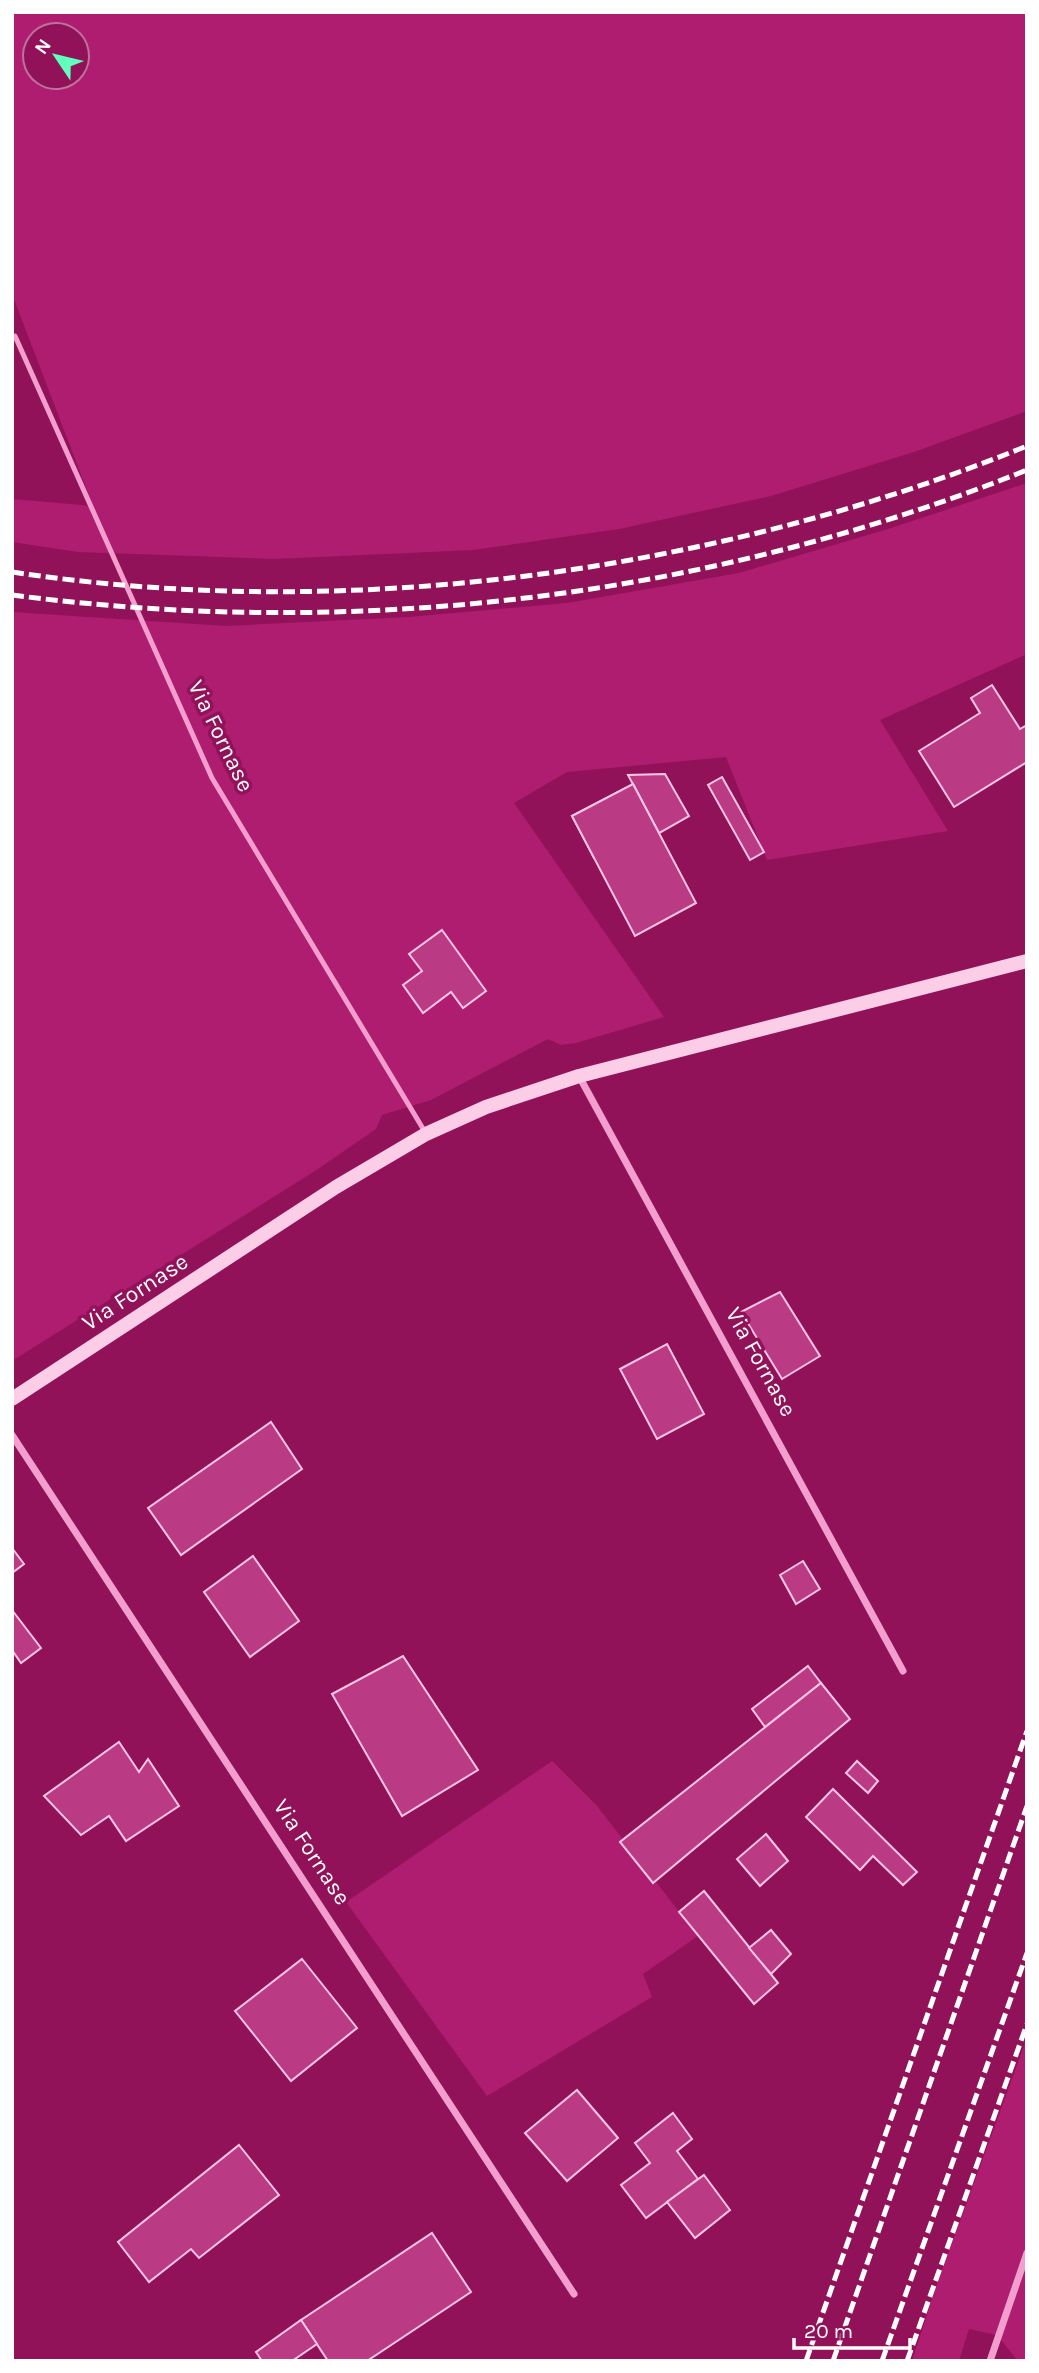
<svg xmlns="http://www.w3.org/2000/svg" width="1039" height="2373" viewBox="0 0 1039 2373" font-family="Karla,sans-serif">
  <rect width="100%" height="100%" fill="#92125a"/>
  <g fill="#ae1d70" fill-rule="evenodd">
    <path d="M12,12H1027V411L914,452L771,496L619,529L473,550L275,559L78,552L12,542V499L93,506L12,294ZM35,35H77V77H35Z"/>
    <polygon points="1027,483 1027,654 880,720 948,831 767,860 726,757 567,772 514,803 664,1017 576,1043 561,1045 548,1039 431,1100 382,1115 376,1129 318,1169 15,1359 12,1355 12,612 226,626 409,617 567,603 739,573 888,529"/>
    <polygon points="552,1761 597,1806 698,1936 643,1974 652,1997 487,2096 346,1902"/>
    <polygon points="1027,2038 1027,2361 1018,2361 997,2335 969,2329 959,2361 912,2361 936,2287"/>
  </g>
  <g fill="#ba3b84" stroke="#fdc6e6" stroke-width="2">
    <polygon points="992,685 1020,729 1027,725 1027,762 954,807 919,751 980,713 971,698"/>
    <polygon points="665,774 689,816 659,833 628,775"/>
    <polygon points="722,777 764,852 750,860 708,785"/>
    <polygon points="633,784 655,826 594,858 572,816"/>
    <polygon points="633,784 696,903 635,936 572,816"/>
    <polygon points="442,930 486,991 463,1008 451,992 423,1013 403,985 422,971 409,954"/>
    <polygon points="780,1292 820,1356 782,1379 741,1312"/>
    <polygon points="667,1344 704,1414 657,1439 620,1369"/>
    <polygon points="271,1422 302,1469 181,1555 148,1508"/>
    <polygon points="12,1548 24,1564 12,1573"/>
    <polygon points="253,1556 299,1621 250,1657 204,1592"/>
    <polygon points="803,1561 820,1589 796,1604 780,1575"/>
    <polygon points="12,1610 41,1648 21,1663 12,1650"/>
    <polygon points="403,1656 478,1770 402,1816 332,1694"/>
    <polygon points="808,1666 821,1683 765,1727 752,1709"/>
    <polygon points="821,1683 850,1719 653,1883 620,1842"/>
    <polygon points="119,1742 139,1772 148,1759 179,1806 126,1841 109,1816 81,1835 44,1796"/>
    <polygon points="857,1761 878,1781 868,1793 846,1773"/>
    <polygon points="833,1789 917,1872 903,1885 873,1856 860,1870 806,1817"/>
    <polygon points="766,1834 788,1861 760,1886 737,1859"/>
    <polygon points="704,1891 778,1983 754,2004 679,1912"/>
    <polygon points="771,1930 791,1954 771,1974 749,1948"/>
    <polygon points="302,1959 357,2028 291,2081 235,2011"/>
    <polygon points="577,2090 618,2138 567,2181 525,2133"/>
    <polygon points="673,2113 692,2139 677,2151 698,2179 646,2218 621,2185 650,2163 635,2143"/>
    <polygon points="239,2145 279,2195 199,2258 191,2249 149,2282 118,2242"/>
    <polygon points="704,2175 730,2210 695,2238 667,2202"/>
    <polygon points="432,2233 471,2292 367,2361 328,2361 301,2320"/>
    <polygon points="301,2320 317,2344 292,2361 262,2361 256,2352"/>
  </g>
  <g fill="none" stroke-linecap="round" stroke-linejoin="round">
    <polyline stroke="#f29fcf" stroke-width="5" points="15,336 212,778 425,1132"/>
    <g stroke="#f29fcf" stroke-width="7">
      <polyline points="579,1076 903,1671"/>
      <polyline points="12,1435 574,2294"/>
      <polyline points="990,2361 1027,2253"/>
    </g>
    <polyline stroke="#fccde7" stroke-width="14" points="12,1399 336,1187 426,1134 486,1107 579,1076 1027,961"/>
    <g stroke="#fff" stroke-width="5" stroke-dasharray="12 5" stroke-linecap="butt">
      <path d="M12,572C348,623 713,573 1027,446"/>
      <path d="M12,595C356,640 705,599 1027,470"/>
      <polyline points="806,2361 1027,1731"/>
      <polyline points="833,2361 1027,1806"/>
      <polyline points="882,2361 1027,1953"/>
      <polyline points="907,2361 1027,2024"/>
    </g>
  </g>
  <g text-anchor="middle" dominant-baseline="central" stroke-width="7" stroke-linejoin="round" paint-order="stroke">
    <g font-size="23" fill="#fff" stroke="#92125a">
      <text transform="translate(221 736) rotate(64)">Via Fornase</text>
      <text transform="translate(135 1292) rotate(-33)">Via Fornase</text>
      <text transform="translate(761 1362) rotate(61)">Via Fornase</text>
      <text transform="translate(312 1852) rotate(57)">Via Fornase</text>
    </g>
  </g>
  <rect width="1039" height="2373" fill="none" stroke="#ffffff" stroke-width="28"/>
  <g transform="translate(56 56) rotate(305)"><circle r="33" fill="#92125a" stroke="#be719c" stroke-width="2"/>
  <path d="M0-5L12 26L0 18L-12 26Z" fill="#60ffbd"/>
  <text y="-10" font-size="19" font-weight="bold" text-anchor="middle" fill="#ffffff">N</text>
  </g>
  <path d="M794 2338v10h116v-10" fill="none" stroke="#ffffff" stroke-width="3.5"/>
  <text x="804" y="2338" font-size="21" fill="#ffffff" stroke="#92125a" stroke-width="5" paint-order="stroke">20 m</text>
</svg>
